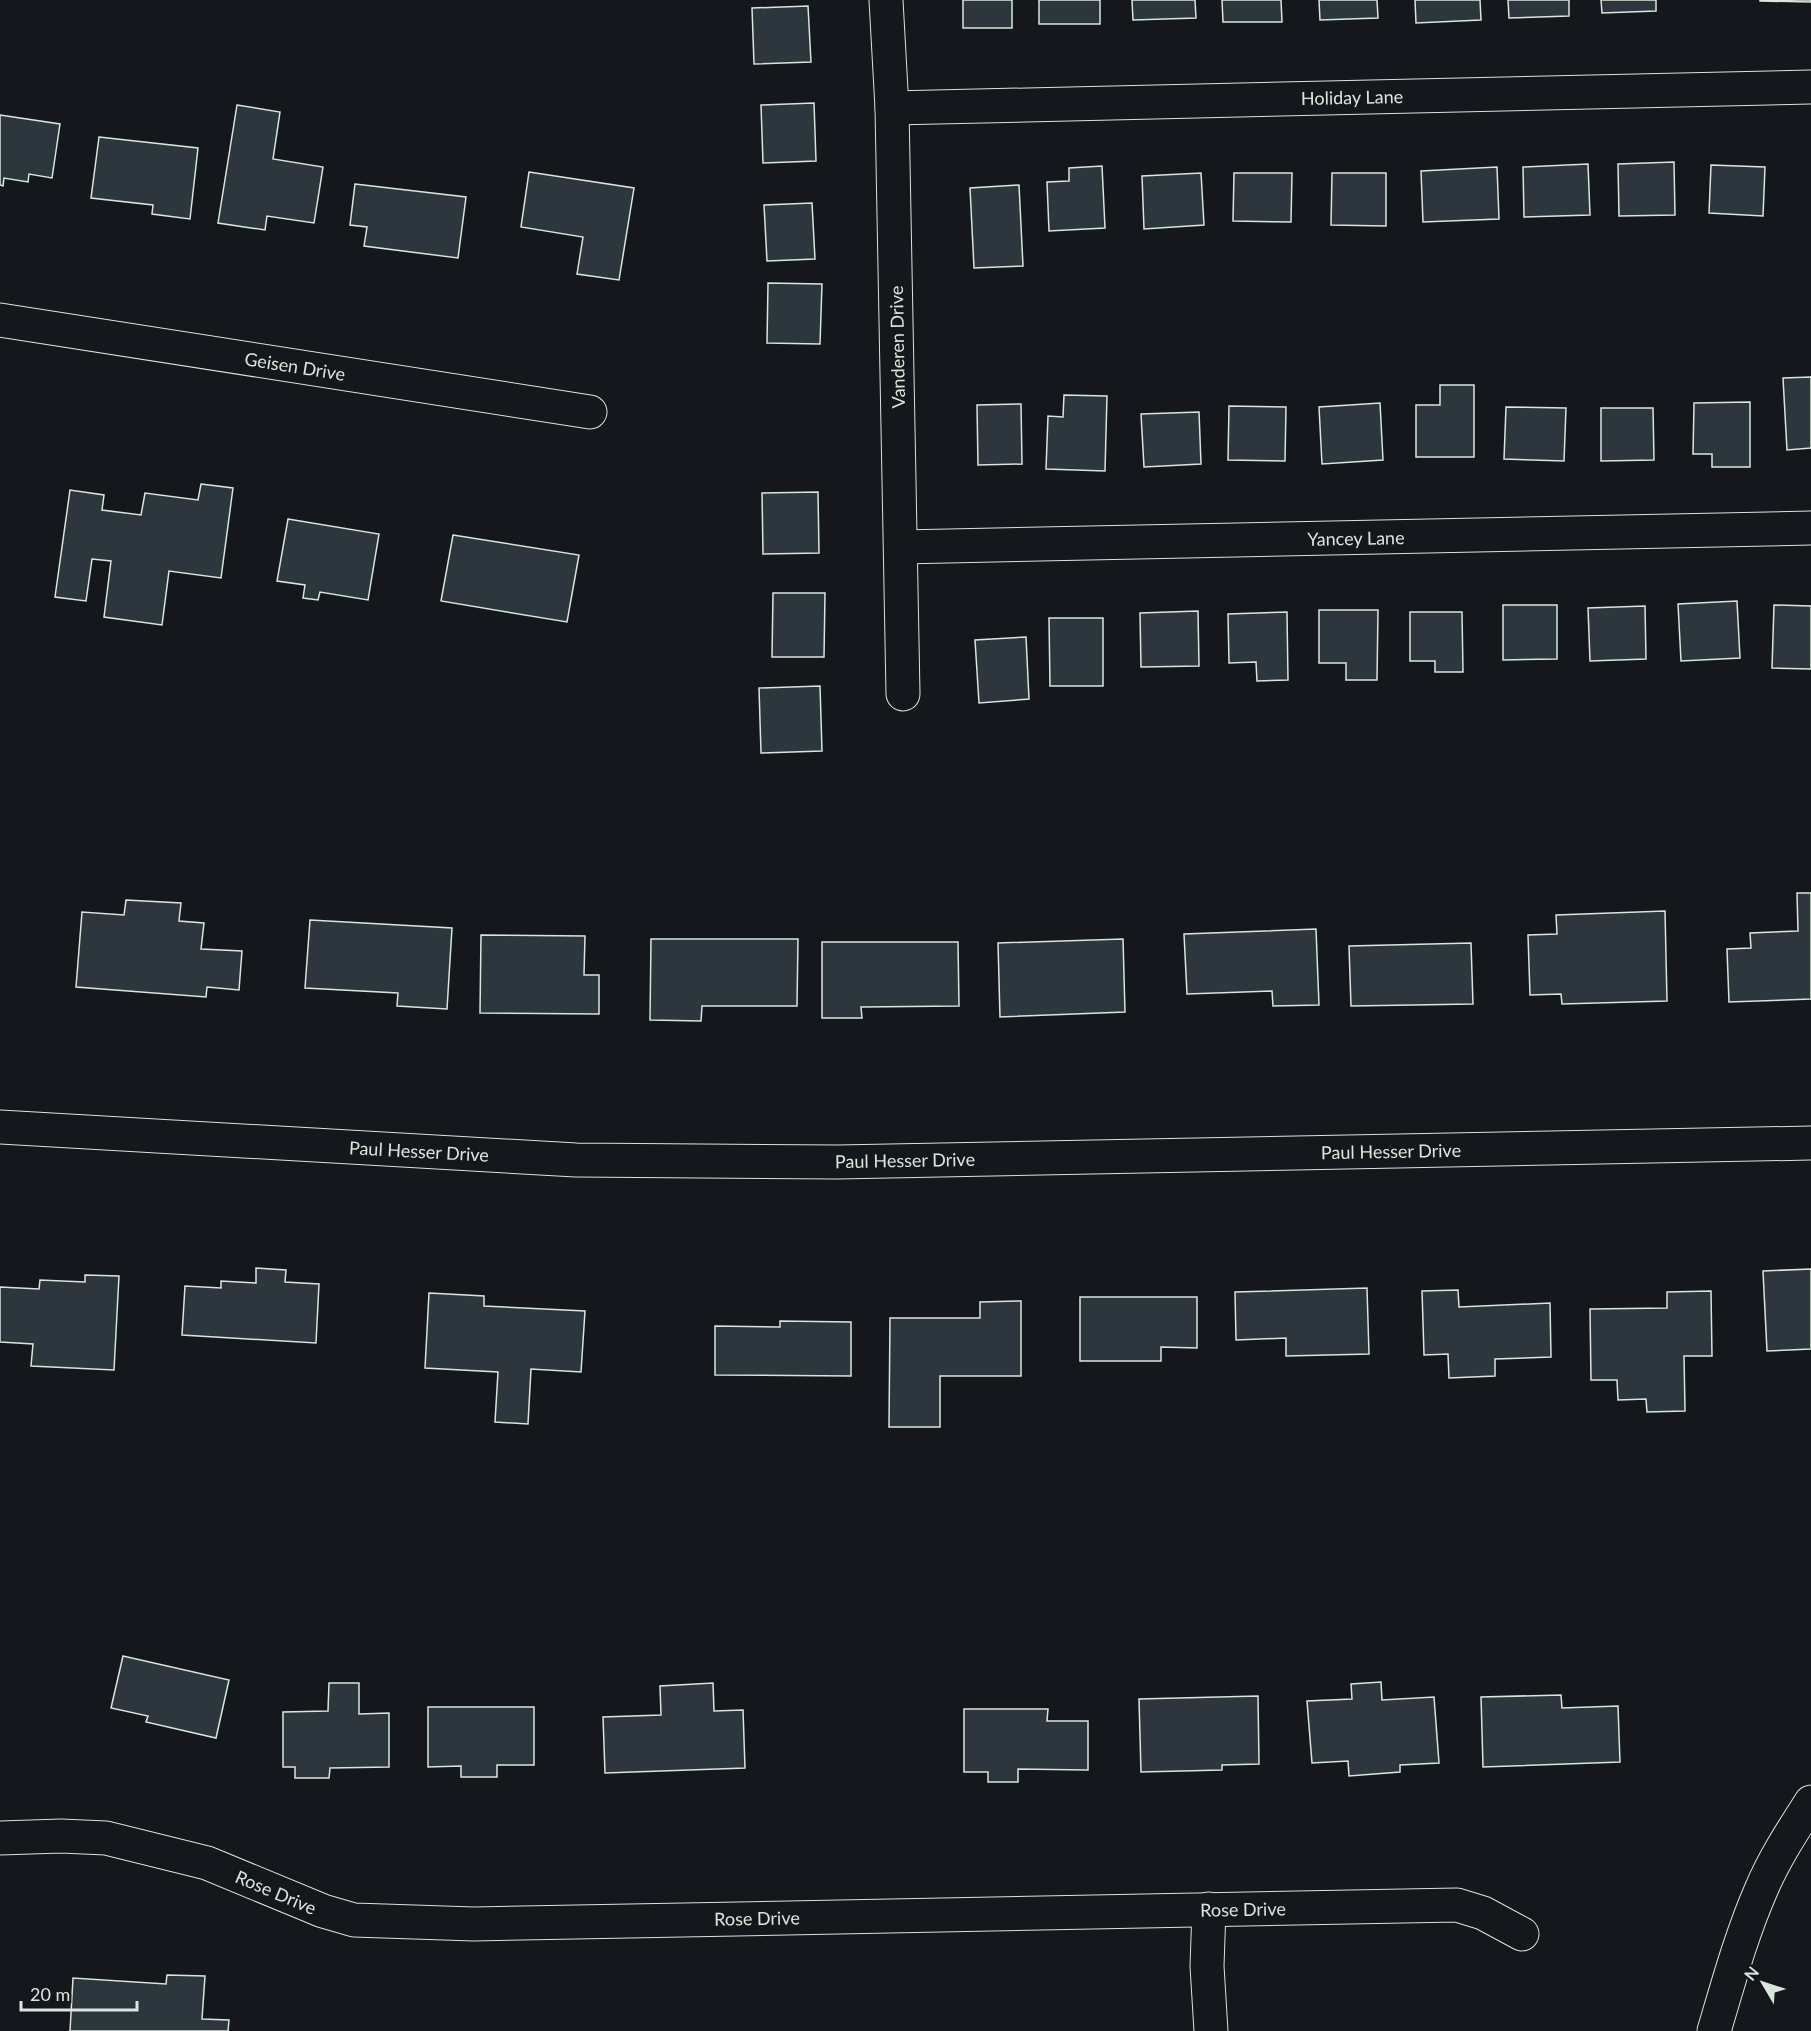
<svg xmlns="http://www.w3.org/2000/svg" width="1811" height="2031" viewBox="0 0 1811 2031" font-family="Lato,sans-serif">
  <rect width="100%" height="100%" fill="#14181c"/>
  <g fill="#2c363c" stroke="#d8e6dc" stroke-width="1.5">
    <rect x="963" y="0" width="49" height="28"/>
    <rect x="1039" y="0" width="61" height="24"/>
    <polygon points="1132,0 1195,0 1196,18 1133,20"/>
    <polygon points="1222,0 1281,0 1282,22 1223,22"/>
    <polygon points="1319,0 1377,0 1378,18 1320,20"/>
    <polygon points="1415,0 1480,0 1481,20 1416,23"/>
    <polygon points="1508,0 1569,0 1569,16 1509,18"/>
    <polygon points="1601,0 1656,0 1656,11 1602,13"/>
    <polygon points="1760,0 1811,0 1811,2 1760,1"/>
    <polygon points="808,6 811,62 754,64 752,8"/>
    <polygon points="814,103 816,161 763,163 761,105"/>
    <polygon points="237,105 280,112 273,159 323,167 314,223 267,216 265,230 218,223"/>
    <polygon points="0,115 60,124 52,178 29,174 28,182 4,178 3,186 0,185"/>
    <polygon points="99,137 198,148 190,219 152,214 153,205 91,198"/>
    <polygon points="1674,162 1675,215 1619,216 1618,164"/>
    <polygon points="1588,164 1590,215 1524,217 1523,167"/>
    <polygon points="1711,165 1765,167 1763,216 1709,213"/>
    <polygon points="1102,166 1105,228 1049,231 1047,182 1069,181 1069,168"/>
    <polygon points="1497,167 1499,219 1423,222 1421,171"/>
    <polygon points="529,172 634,188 619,280 577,274 583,237 521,227"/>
    <polygon points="1201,173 1204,225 1144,229 1142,176"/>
    <polygon points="1234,173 1292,173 1291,222 1233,221"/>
    <polygon points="1332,173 1386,173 1386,226 1331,225"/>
    <polygon points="355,184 466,197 458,258 364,246 367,227 350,225"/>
    <polygon points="1019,185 1023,266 974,268 970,188"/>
    <polygon points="812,203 815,259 767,261 764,205"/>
    <polygon points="768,283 822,284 820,344 767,343"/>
    <polygon points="1811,377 1811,448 1787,450 1783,378"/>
    <polygon points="1440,385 1474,385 1474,457 1416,457 1416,405 1440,405"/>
    <polygon points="1064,395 1107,396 1105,471 1046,469 1048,416 1063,417"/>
    <polygon points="1750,402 1750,467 1712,467 1712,454 1693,454 1694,403"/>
    <polygon points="1380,403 1383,460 1322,464 1319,407"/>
    <polygon points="1021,404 1022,464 978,465 977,405"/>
    <polygon points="1229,406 1286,407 1285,461 1228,460"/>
    <polygon points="1506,407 1566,408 1564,461 1504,459"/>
    <polygon points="1601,408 1653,408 1654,460 1601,461"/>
    <polygon points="1199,412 1201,464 1144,467 1141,414"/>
    <polygon points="201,484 233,488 221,578 169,571 162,625 104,617 111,561 92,559 86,601 55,597 70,490 104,495 102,510 141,515 145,493 198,500"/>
    <polygon points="818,492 819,553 763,554 762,493"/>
    <polygon points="288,519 379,534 368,600 320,592 318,600 303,598 305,585 277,581"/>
    <polygon points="453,535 579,555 567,622 441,601"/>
    <polygon points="773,593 825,593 824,657 772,657"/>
    <polygon points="1737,601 1740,658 1681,661 1678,604"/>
    <polygon points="1503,605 1557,605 1557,659 1503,660"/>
    <polygon points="1774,605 1811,606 1811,669 1772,668"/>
    <polygon points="1645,606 1646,659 1590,661 1588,608"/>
    <polygon points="1319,610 1378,610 1377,680 1346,680 1346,663 1319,663"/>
    <polygon points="1198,611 1199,666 1141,667 1140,613"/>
    <polygon points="1287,612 1288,680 1257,681 1256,662 1229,663 1228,614"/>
    <polygon points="1410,612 1462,612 1463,672 1435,672 1435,661 1410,661"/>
    <polygon points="1049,618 1103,618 1103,686 1050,686"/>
    <polygon points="1026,637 1029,699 979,703 975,640"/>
    <polygon points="820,686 822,751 761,753 759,688"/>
    <polygon points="1797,893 1811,893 1811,999 1729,1002 1727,949 1751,948 1750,933 1798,931"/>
    <polygon points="126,900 181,903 179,921 204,923 201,949 242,951 239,990 207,987 206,997 76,987 82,912 124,915"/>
    <polygon points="1665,911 1667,1001 1562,1004 1561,994 1530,995 1528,935 1557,934 1556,915"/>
    <polygon points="310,920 452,928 447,1009 397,1006 398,993 305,988"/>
    <polygon points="1316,929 1319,1005 1273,1006 1272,991 1187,994 1184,934"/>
    <polygon points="481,935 585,936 584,975 599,975 599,1014 480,1013"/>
    <polygon points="651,939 798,939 797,1006 702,1006 701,1021 650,1020"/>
    <polygon points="1123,939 1125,1012 1000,1017 998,943"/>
    <polygon points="822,942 958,942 959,1006 861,1007 862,1018 822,1018"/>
    <polygon points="1471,943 1473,1004 1351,1006 1349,946"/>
    <polygon points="256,1268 286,1270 285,1282 319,1284 316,1343 182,1335 185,1286 221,1288 221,1281 256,1283"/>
    <polygon points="1811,1269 1811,1349 1767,1351 1763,1271"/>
    <polygon points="85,1275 119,1276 114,1370 31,1366 33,1344 0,1342 0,1287 39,1289 40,1280 85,1282"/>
    <polygon points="1367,1288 1369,1354 1286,1356 1286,1338 1236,1340 1235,1292"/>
    <polygon points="1458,1290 1459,1307 1550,1303 1551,1357 1495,1359 1495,1376 1449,1378 1448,1354 1424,1355 1422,1291"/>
    <polygon points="1711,1291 1712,1356 1684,1356 1685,1411 1647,1412 1646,1399 1618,1400 1617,1380 1591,1380 1590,1309 1667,1308 1667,1292"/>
    <polygon points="429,1293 484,1296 484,1306 585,1311 581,1372 531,1369 528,1424 495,1422 498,1372 425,1368"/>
    <polygon points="1080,1297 1197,1297 1197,1348 1161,1347 1161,1361 1080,1361"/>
    <polygon points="1021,1301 1021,1376 940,1376 940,1427 889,1427 890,1318 980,1318 980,1302"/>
    <polygon points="780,1321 851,1322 851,1376 715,1375 715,1326 780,1327"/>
    <polygon points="123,1656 229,1680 216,1738 146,1722 148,1716 111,1708"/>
    <polygon points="1381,1682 1382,1700 1434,1697 1439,1763 1400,1765 1400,1772 1349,1776 1348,1761 1312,1763 1307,1701 1352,1699 1351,1684"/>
    <polygon points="329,1683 359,1683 359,1714 389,1713 389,1767 330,1768 329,1778 295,1778 295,1767 283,1767 283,1712 328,1711"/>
    <polygon points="713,1683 714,1711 743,1710 745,1768 605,1773 603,1717 661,1715 660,1686"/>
    <polygon points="1561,1695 1562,1708 1618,1706 1620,1762 1483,1767 1481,1697"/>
    <polygon points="1258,1696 1259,1764 1222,1765 1222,1770 1141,1772 1139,1699"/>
    <polygon points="428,1707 534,1707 534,1765 497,1765 497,1777 461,1777 461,1766 428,1767"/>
    <polygon points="964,1709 1048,1709 1047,1721 1088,1721 1088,1770 1018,1769 1018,1782 988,1782 988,1772 964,1772"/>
    <polygon points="167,1975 205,1976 202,2019 229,2020 228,2031 70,2031 73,1978 166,1984"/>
  </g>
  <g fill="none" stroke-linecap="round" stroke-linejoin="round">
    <defs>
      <g id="minor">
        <polyline points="886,0 892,108 903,694"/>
        <polyline points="892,108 1811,87"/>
        <polyline points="0,320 590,412"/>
        <polyline points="901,547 1811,528"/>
        <polyline points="0,1127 576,1160 838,1162 1811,1143"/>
        <polyline points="0,1838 61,1836 106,1838 207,1863 323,1911 354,1920 474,1924 1457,1905 1483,1913 1522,1934"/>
        <polyline points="1209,1909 1207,1966 1211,2031"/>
      </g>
      <path id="highway" d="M1714,2031C1728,1984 1741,1936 1761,1890C1774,1859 1793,1830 1811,1802"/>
    </defs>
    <use href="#minor" stroke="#d8e6dc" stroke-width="35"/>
    <use href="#highway" stroke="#d8e6dc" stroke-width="35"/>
    <use href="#minor" stroke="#14181c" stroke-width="33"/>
    <use href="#highway" stroke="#14181c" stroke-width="33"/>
  </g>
  <g text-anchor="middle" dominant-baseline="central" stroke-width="4.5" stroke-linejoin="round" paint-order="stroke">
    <g font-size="18" fill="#d8e6dc" stroke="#14181c">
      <text transform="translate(1352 97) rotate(-1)">Holiday Lane</text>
      <text transform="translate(897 347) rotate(-91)">Vanderen Drive</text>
      <text transform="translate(295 366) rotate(9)">Geisen Drive</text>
      <text transform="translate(1356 538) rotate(-1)">Yancey Lane</text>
      <text transform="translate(419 1151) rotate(3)">Paul Hesser Drive</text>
      <text transform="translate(1391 1151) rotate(-1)">Paul Hesser Drive</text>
      <text transform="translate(905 1160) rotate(-1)">Paul Hesser Drive</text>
      <text transform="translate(276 1892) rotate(23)">Rose Drive</text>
      <text transform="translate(1243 1909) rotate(-1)">Rose Drive</text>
      <text transform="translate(757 1918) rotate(-1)">Rose Drive</text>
    </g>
  </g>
  <g transform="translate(1763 1983) rotate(309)" stroke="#14181c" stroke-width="4.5" paint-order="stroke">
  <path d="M0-4.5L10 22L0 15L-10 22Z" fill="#d8e6dc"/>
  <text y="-9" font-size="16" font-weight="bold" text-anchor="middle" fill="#d8e6dc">N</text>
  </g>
  <path d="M21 2001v9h116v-9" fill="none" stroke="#d8e6dc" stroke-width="3"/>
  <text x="30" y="2001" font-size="18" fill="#d8e6dc" stroke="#14181c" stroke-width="4.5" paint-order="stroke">20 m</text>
</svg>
